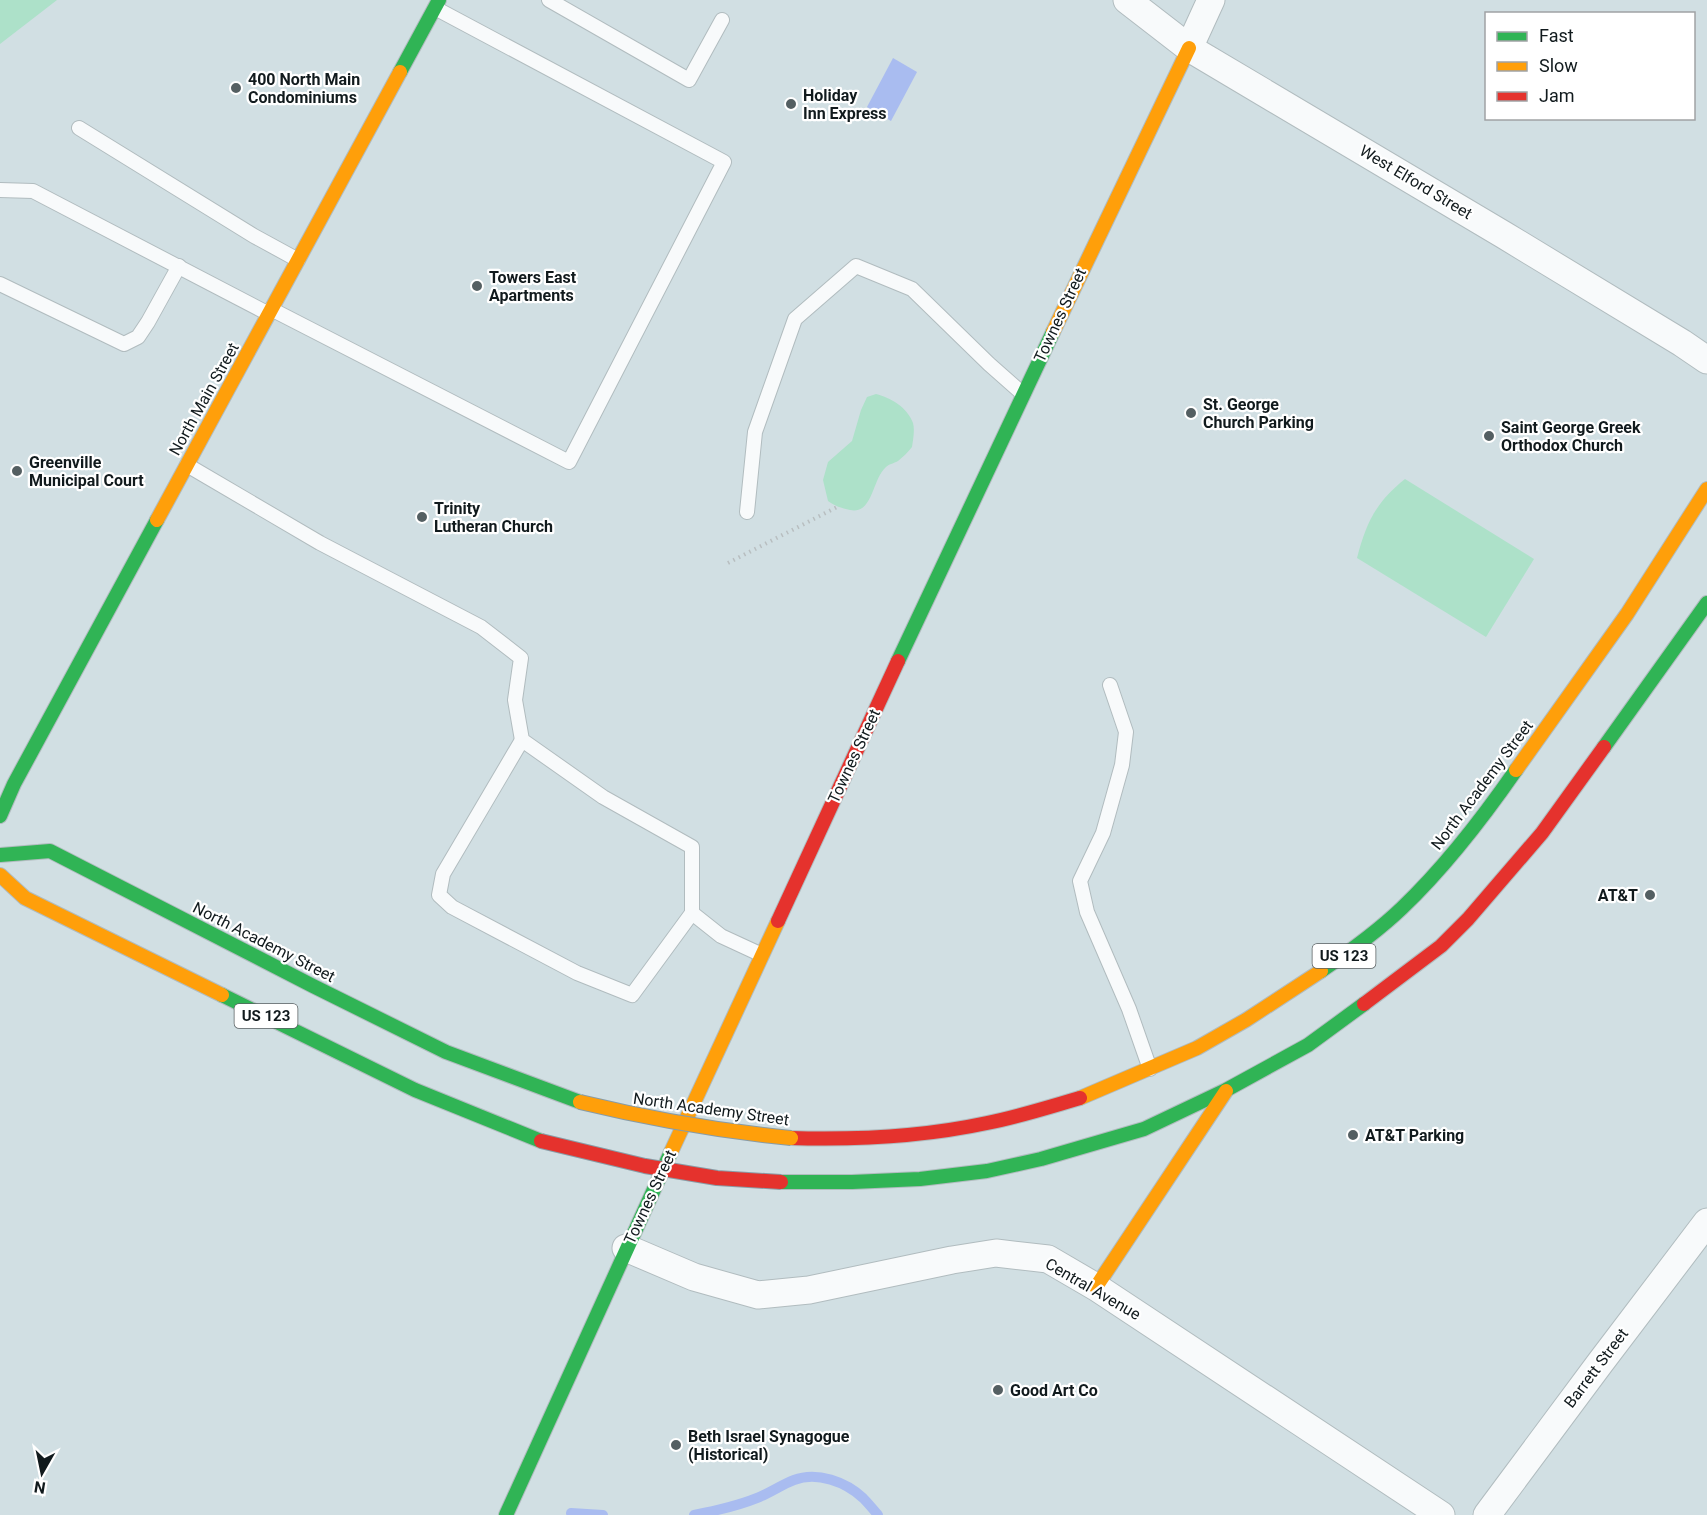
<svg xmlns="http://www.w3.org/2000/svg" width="1707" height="1515" viewBox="0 0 1707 1515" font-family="Roboto,sans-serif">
  <rect width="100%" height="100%" fill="#d1dfe3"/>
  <g fill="#ade1c9">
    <polygon points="0,0 57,0 0,44"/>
    <path d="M876,394C891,398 907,407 913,423C915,430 913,440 912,447C908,452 903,457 898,461C895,463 889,464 886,467C872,479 873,515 850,510C841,508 835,506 828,501L823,480L828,462L852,441L861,410L867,397Z"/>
    <path d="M1405,479L1534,559L1486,637L1357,558C1366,523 1376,502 1405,479Z"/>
  </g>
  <polygon fill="#a9bcf0" points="893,58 917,72 891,121 867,107"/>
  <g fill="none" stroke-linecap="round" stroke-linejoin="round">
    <g stroke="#a9bcf0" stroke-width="10">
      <polyline points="571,1513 603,1515"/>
      <path d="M694,1515C715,1511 737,1506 757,1498C770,1493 781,1485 794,1480C817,1471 846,1482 863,1498C868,1503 873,1509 878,1515"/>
    </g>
    <defs>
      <g id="lane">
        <polyline points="549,0 689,80 722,20"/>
        <polyline points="79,128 254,236 298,260"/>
        <polyline points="0,190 33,191 269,314"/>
        <polyline points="0,284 124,344 138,337 148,322 179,266"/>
        <polyline points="271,309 569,462 724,162 435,8"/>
        <polyline points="187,465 320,543 481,627 521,658 515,700 522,740 603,797 692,847 692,913 721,936 762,955"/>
        <polyline points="747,512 755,432 795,319 856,266 912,289 989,364 1023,394"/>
        <polyline points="1110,685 1126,732 1122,765 1103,833 1080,881 1087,912 1129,1009 1150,1069"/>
        <polyline points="522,740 443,874 439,895 452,907 577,973 632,995 692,913"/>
      </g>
      <g id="street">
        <polyline points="1127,0 1189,48 1504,235 1682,343 1707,360"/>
        <polyline points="1189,48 1211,0"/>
        <polyline points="626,1248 694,1277 758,1295 809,1290 952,1260 996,1253 1048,1259 1096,1287 1441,1515"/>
        <polyline points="1487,1515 1600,1363 1707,1222"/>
      </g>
      <g id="fast">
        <polyline points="400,72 439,0"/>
        <polyline points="898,661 1053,332"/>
        <polyline points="1604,747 1707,603"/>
        <polyline points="0,816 14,784 157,520"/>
        <polyline points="0,855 50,851 313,986 446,1052 580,1102"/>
        <path d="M1321,971C1349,952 1377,932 1402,908C1445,867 1482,819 1516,770"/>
        <polyline points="222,995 415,1090 541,1141"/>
        <polyline points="781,1182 852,1182 920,1179 987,1171 1041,1159 1144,1129 1226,1090 1308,1045 1364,1004"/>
        <polyline points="506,1515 671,1152"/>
      </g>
      <g id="slow">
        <polyline points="1053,332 1189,48"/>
        <polyline points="157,520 400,72"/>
        <polyline points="1516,770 1627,614 1707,489"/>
        <polyline points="0,875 25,898 222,995"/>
        <polyline points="1080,1098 1197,1048 1246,1020 1321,971"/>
        <polyline points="671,1152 778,921"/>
        <polyline points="1096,1287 1226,1091"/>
      </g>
      <g id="jam">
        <polyline points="778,921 898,661"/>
        <polyline points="1364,1004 1441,946 1468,919 1542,833 1604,747"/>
        <path d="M791,1138C857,1140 922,1137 987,1123C1018,1117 1049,1107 1080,1098"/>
      </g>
    </defs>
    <use href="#lane" stroke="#b1bcbf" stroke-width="16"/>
    <use href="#street" stroke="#b1bcbf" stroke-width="29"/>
    <use href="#fast" stroke="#b1bcbf" stroke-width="16"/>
    <use href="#slow" stroke="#b1bcbf" stroke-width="16"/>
    <use href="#jam" stroke="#b1bcbf" stroke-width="16"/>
    <polyline stroke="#b8bec0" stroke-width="4" stroke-dasharray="1.5 4.5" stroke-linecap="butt" points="728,563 837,507"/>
    <use href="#lane" stroke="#f8fafb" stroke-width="14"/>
    <use href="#street" stroke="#f8fafb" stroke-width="27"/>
    <use href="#fast" stroke="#30b455" stroke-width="14"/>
    <use href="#slow" stroke="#ff9f0a" stroke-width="14"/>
    <use href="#jam" stroke="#e5322d" stroke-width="14"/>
    <defs>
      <path id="slow-bridge" d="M580,1102C650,1119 720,1131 791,1138"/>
      <polyline id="jam-bridge" points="541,1141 645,1166 717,1178 781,1182"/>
    </defs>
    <use href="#slow-bridge" stroke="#899ca6" stroke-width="16" stroke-linecap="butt"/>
    <use href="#jam-bridge" stroke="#899ca6" stroke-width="16" stroke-linecap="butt"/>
    <use href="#slow-bridge" stroke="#ff9f0a" stroke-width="14"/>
    <use href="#jam-bridge" stroke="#e5322d" stroke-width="14"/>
  </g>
  <g fill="#545f62" stroke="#fff" stroke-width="2">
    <circle cx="236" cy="88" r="6"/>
    <circle cx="791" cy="104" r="6"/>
    <circle cx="477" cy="286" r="6"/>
    <circle cx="1191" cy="413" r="6"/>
    <circle cx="1489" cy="436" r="6"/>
    <circle cx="17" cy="471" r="6"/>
    <circle cx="422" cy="517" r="6"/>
    <circle cx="1650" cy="895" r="6"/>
    <circle cx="1353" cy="1135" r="6"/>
    <circle cx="998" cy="1390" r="6"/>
    <circle cx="676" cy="1445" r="6"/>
  </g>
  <g text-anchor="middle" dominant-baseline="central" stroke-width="4.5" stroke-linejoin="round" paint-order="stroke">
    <g fill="#fff" stroke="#585f61" stroke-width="1.5">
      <rect x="1312.5" y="944" width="63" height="24" rx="4.5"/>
      <rect x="234.5" y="1004" width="63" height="24" rx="4.5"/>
    </g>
    <g font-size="15" font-weight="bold" fill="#111a1d">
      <text x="1344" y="956">US 123</text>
      <text x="266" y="1016">US 123</text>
    </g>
    <g font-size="16" font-weight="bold" fill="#111a1d" stroke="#fff" text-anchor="start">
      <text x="248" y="79">400 North Main<tspan x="248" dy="18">Condominiums</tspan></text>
      <text x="803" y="95">Holiday<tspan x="803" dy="18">Inn Express</tspan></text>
      <text x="489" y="277">Towers East<tspan x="489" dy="18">Apartments</tspan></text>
      <text x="1203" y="404">St. George<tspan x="1203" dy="18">Church Parking</tspan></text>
      <text x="1501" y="427">Saint George Greek<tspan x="1501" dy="18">Orthodox Church</tspan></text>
      <text x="29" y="462">Greenville<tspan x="29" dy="18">Municipal Court</tspan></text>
      <text x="434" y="508">Trinity<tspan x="434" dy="18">Lutheran Church</tspan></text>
      <text x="1638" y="895" text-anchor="end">AT&amp;T</text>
      <text x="1365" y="1135">AT&amp;T Parking</text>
      <text x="1010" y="1390">Good Art Co</text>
      <text x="688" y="1436">Beth Israel Synagogue<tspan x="688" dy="18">(Historical)</tspan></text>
    </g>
    <g font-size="16" fill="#111a1d" stroke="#fff">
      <text transform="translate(1416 182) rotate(31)">West Elford Street</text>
      <text transform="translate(1060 315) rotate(-65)">Townes Street</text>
      <text transform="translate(204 399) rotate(-61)">North Main Street</text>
      <text transform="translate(854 756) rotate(-65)">Townes Street</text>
      <text transform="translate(1482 785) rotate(-53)">North Academy Street</text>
      <text transform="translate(264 942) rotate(27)">North Academy Street</text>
      <text transform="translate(711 1109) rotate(8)">North Academy Street</text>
      <text transform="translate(650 1197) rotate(-65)">Townes Street</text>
      <text transform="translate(1093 1289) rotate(30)">Central Avenue</text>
      <text transform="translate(1596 1368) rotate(-53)">Barrett Street</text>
    </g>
  </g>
  <rect x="1485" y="12" width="210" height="108" fill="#ffffff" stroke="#a0a3a5" stroke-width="1.5"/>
  <rect x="1497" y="32" width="30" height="9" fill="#30b455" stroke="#a0a3a5" stroke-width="1.5"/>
  <text x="1539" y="42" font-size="18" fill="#111a1d">Fast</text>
  <rect x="1497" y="62" width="30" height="9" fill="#ff9f0a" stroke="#a0a3a5" stroke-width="1.5"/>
  <text x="1539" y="72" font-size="18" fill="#111a1d">Slow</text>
  <rect x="1497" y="92" width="30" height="9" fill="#e5322d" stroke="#a0a3a5" stroke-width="1.5"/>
  <text x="1539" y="102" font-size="18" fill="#111a1d">Jam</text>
  <g transform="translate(42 1473) rotate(189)" stroke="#ffffff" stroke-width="4.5" paint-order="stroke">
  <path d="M0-4.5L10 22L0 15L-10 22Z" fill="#111a1d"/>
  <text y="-9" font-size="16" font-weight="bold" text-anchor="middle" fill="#111a1d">N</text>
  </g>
</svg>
